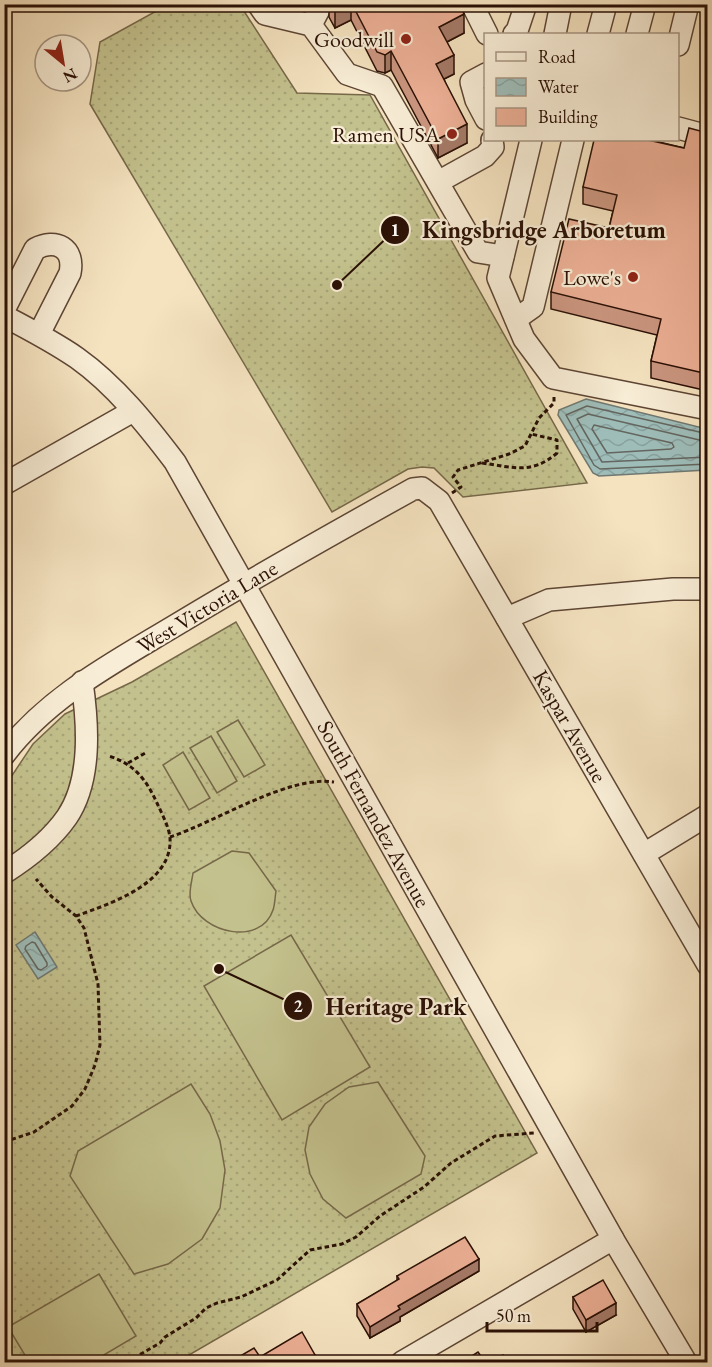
<svg xmlns="http://www.w3.org/2000/svg" width="712" height="1367" viewBox="0 0 712 1367" font-family="'EB Garamond',serif">
  <defs>
    <pattern id="grass-dots" width="8" height="8" patternUnits="userSpaceOnUse" patternTransform="scale(1.5)"><rect width="8" height="8" fill="#c3c18d"/><path d="M2 2h.1M6 6h.1" fill="none" stroke="#a8a578" stroke-width="1.8" stroke-linecap="round"/></pattern>
    <pattern id="water-waves" width="16" height="10" patternUnits="userSpaceOnUse" patternTransform="scale(1.5)"><rect width="16" height="10" fill="#9ebdb9"/><path d="M0 5q4-4 8 0t8 0" fill="none" stroke="#88a19e"/></pattern>
  </defs>
  <rect width="100%" height="100%" fill="#f5e3c0"/>
  <filter id="stains"><feTurbulence type="fractalNoise" baseFrequency=".00333" numOctaves="4"/><feColorMatrix values="0 0 0 0 .2 0 0 0 0 .09 0 0 0 0 .02 0 0 0 .5 -.17"/></filter>
  <radialGradient id="worn" r=".72"><stop offset=".6" stop-color="#630" stop-opacity="0"/><stop offset="1" stop-color="#630" stop-opacity=".3"/></radialGradient>
  <g fill="url(#grass-dots)" stroke="#766849" stroke-width="1.5">
    <polygon points="169,4 240,5 297,93 370,95 587,483 463,497 434,468 422,467 408,469 332,512 90,104 100,42"/>
    <polygon points="236,622 537,1153 177,1362 5,1362 5,786 33,744 65,714 132,682"/>
  </g>
  <g fill="#c3c18d" stroke="#766849" stroke-width="1.5">
    <polygon points="238,720 265,765 244,777 217,732"/>
    <polygon points="211,736 237,781 217,793 190,748"/>
    <polygon points="183,752 210,798 189,810 163,765"/>
    <path d="M232,851L249,853L276,891C275,897 275,904 273,910C261,946 202,934 191,901C188,893 192,881 193,873Z"/>
    <polygon points="291,935 370,1067 282,1120 204,986"/>
    <polygon points="378,1082 425,1156 421,1174 346,1218 323,1199 310,1174 305,1150 309,1127 325,1104 349,1087"/>
    <polygon points="191,1084 210,1114 220,1141 225,1170 220,1208 202,1239 168,1264 134,1274 70,1176 78,1151"/>
    <polygon points="99,1274 136,1336 92,1362 29,1362 8,1327"/>
  </g>
  <g fill="url(#water-waves)" stroke="#707871" stroke-width="1.5">
    <polygon points="586,399 707,429 707,470 599,476 593,473 558,415 559,410"/>
    <polygon points="35,932 57,967 38,979 16,945"/>
  </g>
  <g fill="none" stroke-linecap="round" stroke-linejoin="round">
    <g stroke="#64665f" stroke-width="1.5">
      <polygon points="594,425 672,443 674,447 671,449 607,453 592,429"/>
      <polyline points="708,434 587,406 566,415 594,465 600,469 708,464"/>
      <polyline points="708,442 588,414 577,419 602,462 708,457"/>
      <polygon points="32,942 35,943 47,963 47,966 41,970 38,969 25,949 26,946"/>
    </g>
    <defs>
      <g id="minor">
        <polyline points="258,4 265,14 311,25 347,74 382,86 478,252 503,256"/>
        <polyline points="472,4 487,34"/>
        <polyline points="311,25 322,4"/>
        <polyline points="514,34 517,31 526,4"/>
        <polyline points="555,34 561,4"/>
        <polyline points="598,34 606,4"/>
        <polyline points="637,34 645,4"/>
        <polyline points="678,45 688,4"/>
        <polyline points="486,74 471,82 476,100 486,119"/>
        <polyline points="678,128 708,136"/>
        <polyline points="531,140 498,278 524,339 553,378 708,409"/>
        <polyline points="438,182 485,156 493,147 492,140"/>
        <path d="M4,310L35,249C56,238 75,248 70,273L39,334"/>
        <path d="M4,316C29,329 54,342 77,358C115,385 147,425 175,462L613,1239L686,1362"/>
        <polyline points="516,319 533,307 573,140"/>
        <polyline points="4,484 133,411"/>
        <polyline points="507,618 549,600 673,589 708,589"/>
        <path d="M4,755C47,698 111,664 171,628C250,580 332,534 413,489L422,488L439,501L708,965"/>
        <polyline points="644,854 708,815"/>
        <path d="M4,873C28,858 51,840 67,817C92,780 88,724 82,682"/>
        <polyline points="402,1362 613,1239"/>
      </g>
    </defs>
    <use href="#minor" stroke="#5d4534" stroke-width="24"/>
    <g stroke="#2a1005" stroke-width="3" stroke-dasharray="4.5 3" stroke-linecap="butt">
      <path d="M482,463C512,467 532,475 557,453V440L531,434"/>
      <polyline points="452,493 461,487 453,477 458,470 509,454 525,446 539,418 554,403 554,395"/>
      <polyline points="128,763 147,752"/>
      <path d="M170,837C216,822 288,775 334,782"/>
      <path d="M76,916C109,904 173,884 170,838C169,827 162,814 157,803C146,779 134,764 109,756"/>
      <polyline points="4,1139 13,1139 34,1132 72,1106 85,1089 95,1065 100,1045 98,984 84,928 76,916 52,897 36,879"/>
      <polyline points="127,1362 160,1343 165,1337 196,1318 206,1308 217,1303 241,1297 277,1280 310,1250 342,1244 356,1237 380,1216 424,1187 451,1163 495,1136 534,1133"/>
    </g>
    <use href="#minor" stroke="#f8edd6" stroke-width="21"/>
  </g>
  <g fill="#cb9680" stroke="#2a1005" stroke-width="1.5">
    <polygon points="329,4 460,4 464,33 447,42 454,74 444,79 467,143 438,158 391,70 385,73 377,71 351,20 335,28 329,17"/>
    <polygon points="708,133 708,391 651,378 651,361 657,335 551,309 551,292 609,228 613,211 583,204 583,187 651,140 684,148"/>
    <polygon points="479,1271 400,1317 400,1321 370,1338 357,1316 357,1304 397,1281 397,1276"/>
    <polygon points="573,1297 616,1315 586,1332 573,1309"/>
  </g>
  <g fill="#a57a68" stroke="#2a1005" stroke-width="1.5">
    <polygon points="345,4 351,4 351,20 335,28 335,9"/>
    <polygon points="464,14 464,33 439,46 439,27"/>
    <polygon points="391,51 391,70 385,73 385,55"/>
    <polygon points="454,55 454,74 436,83 436,64"/>
    <polygon points="467,124 467,143 438,158 438,139"/>
    <polygon points="479,1259 479,1271 400,1317 400,1321 370,1338 370,1327 398,1306"/>
    <polygon points="616,1303 616,1315 586,1332 586,1320"/>
    <polygon points="315,1355 315,1362 303,1362"/>
  </g>
  <g fill="#ecaf95" stroke="#2a1005" stroke-width="1.5">
    <polygon points="332,4 345,4 335,9"/>
    <polygon points="352,4 460,4 464,14 439,27 454,55 436,64 467,124 438,139 391,51 385,55 377,52"/>
    <polygon points="689,128 708,133 708,374 651,361 661,319 551,292 569,219 609,228 617,195 583,187 594,140 648,140 684,148"/>
    <polygon points="465,1237 479,1259 398,1306 400,1309 370,1327 357,1304 399,1279 397,1276"/>
    <polygon points="603,1280 616,1303 586,1320 573,1297"/>
    <polygon points="302,1332 315,1355 303,1362 230,1362 254,1348 260,1357"/>
    <polygon points="478,1352 485,1362 465,1362 464,1361"/>
    <polygon points="503,1355 508,1362 490,1362"/>
  </g>
  <g fill="#8f2418" stroke="#f8edd6" stroke-width="2">
    <circle cx="406" cy="39" r="6"/>
    <circle cx="452" cy="134" r="6"/>
    <circle cx="633" cy="277" r="6"/>
  </g>
  <g text-anchor="middle" dominant-baseline="central" stroke-width="4.5" stroke-linejoin="round" paint-order="stroke">
    <g font-size="22" fill="#2a1005" stroke="#f8edd6" text-anchor="end">
      <text x="394" y="39">Goodwill</text>
      <text x="440" y="134">Ramen USA</text>
      <text x="621" y="277">Lowe's</text>
    </g>
    <g font-size="22" fill="#2a1005" stroke="#f8edd6">
      <text transform="translate(207 607) rotate(-31)">West Victoria Lane</text>
      <text transform="translate(570 726) rotate(60)">Kaspar Avenue</text>
      <text transform="translate(374 814) rotate(61)">South Fernandez Avenue</text>
    </g>
  </g>
  <path fill="none" stroke="#2a1005" stroke-width="2" d="M337 285L395 230M219 969L298 1006"/>
  <g fill="#2a1005" stroke="#f8edd6" stroke-width="2">
    <circle cx="337" cy="285" r="6"/>
    <circle cx="219" cy="969" r="6"/>
    <circle cx="395" cy="230" r="15"/>
    <circle cx="298" cy="1006" r="15"/>
  </g>
  <g font-size="18" text-anchor="middle" font-weight="bold" fill="#fff">
    <text x="395" y="236">1</text>
    <text x="298" y="1012">2</text>
  </g>
  <g font-size="24" text-anchor="middle" font-weight="bold" fill="#2a1005" stroke="#f8edd6" stroke-width="4.5" stroke-linejoin="round" paint-order="stroke">
    <text x="544" y="238">Kingsbridge Arboretum</text>
    <text x="396" y="1015">Heritage Park</text>
  </g>
  <rect width="712" height="1367" fill="none" stroke="#f5e3c0" stroke-width="24"/>
  <rect x="6" y="6" width="700" height="1355" fill="none" stroke="#2a1005" stroke-width="3"/>
  <rect x="12" y="12" width="688" height="1343" fill="none" stroke="#2a1005" stroke-width="1.5"/>
  <rect x="484" y="33" width="195" height="108" fill="#f8edd6" stroke="#a69582" stroke-width="1.5"/>
  <rect x="496" y="52" width="30" height="9" fill="#f8edd6" stroke="#a69582" stroke-width="1.5"/>
  <text x="538" y="63" font-size="18" fill="#2a1005">Road</text>
  <rect x="496" y="78" width="30" height="18" fill="url(#water-waves)" stroke="#a69582" stroke-width="1.5"/>
  <text x="538" y="93" font-size="18" fill="#2a1005">Water</text>
  <rect x="496" y="108" width="30" height="18" fill="#ecaf95" stroke="#a69582" stroke-width="1.5"/>
  <text x="538" y="123" font-size="18" fill="#2a1005">Building</text>
  <g transform="translate(63 63) rotate(150)"><circle r="28" fill="#f8edd6" stroke="#a69582" stroke-width="1.5"/>
  <path d="M0-4.5L10 22L0 15L-10 22Z" fill="#8f2418"/>
  <text y="-9" font-size="16" font-weight="bold" text-anchor="middle" fill="#2a1005">N</text>
  </g>
  <path d="M487 1322v9h110v-9" fill="none" stroke="#2a1005" stroke-width="3"/>
  <text x="496" y="1322" font-size="18" fill="#2a1005" stroke="#f8edd6" stroke-width="4.5" paint-order="stroke">50 m</text>
  <rect width="100%" height="100%" filter="url(#stains)"/>
  <rect width="100%" height="100%" fill="url(#worn)"/>
</svg>
